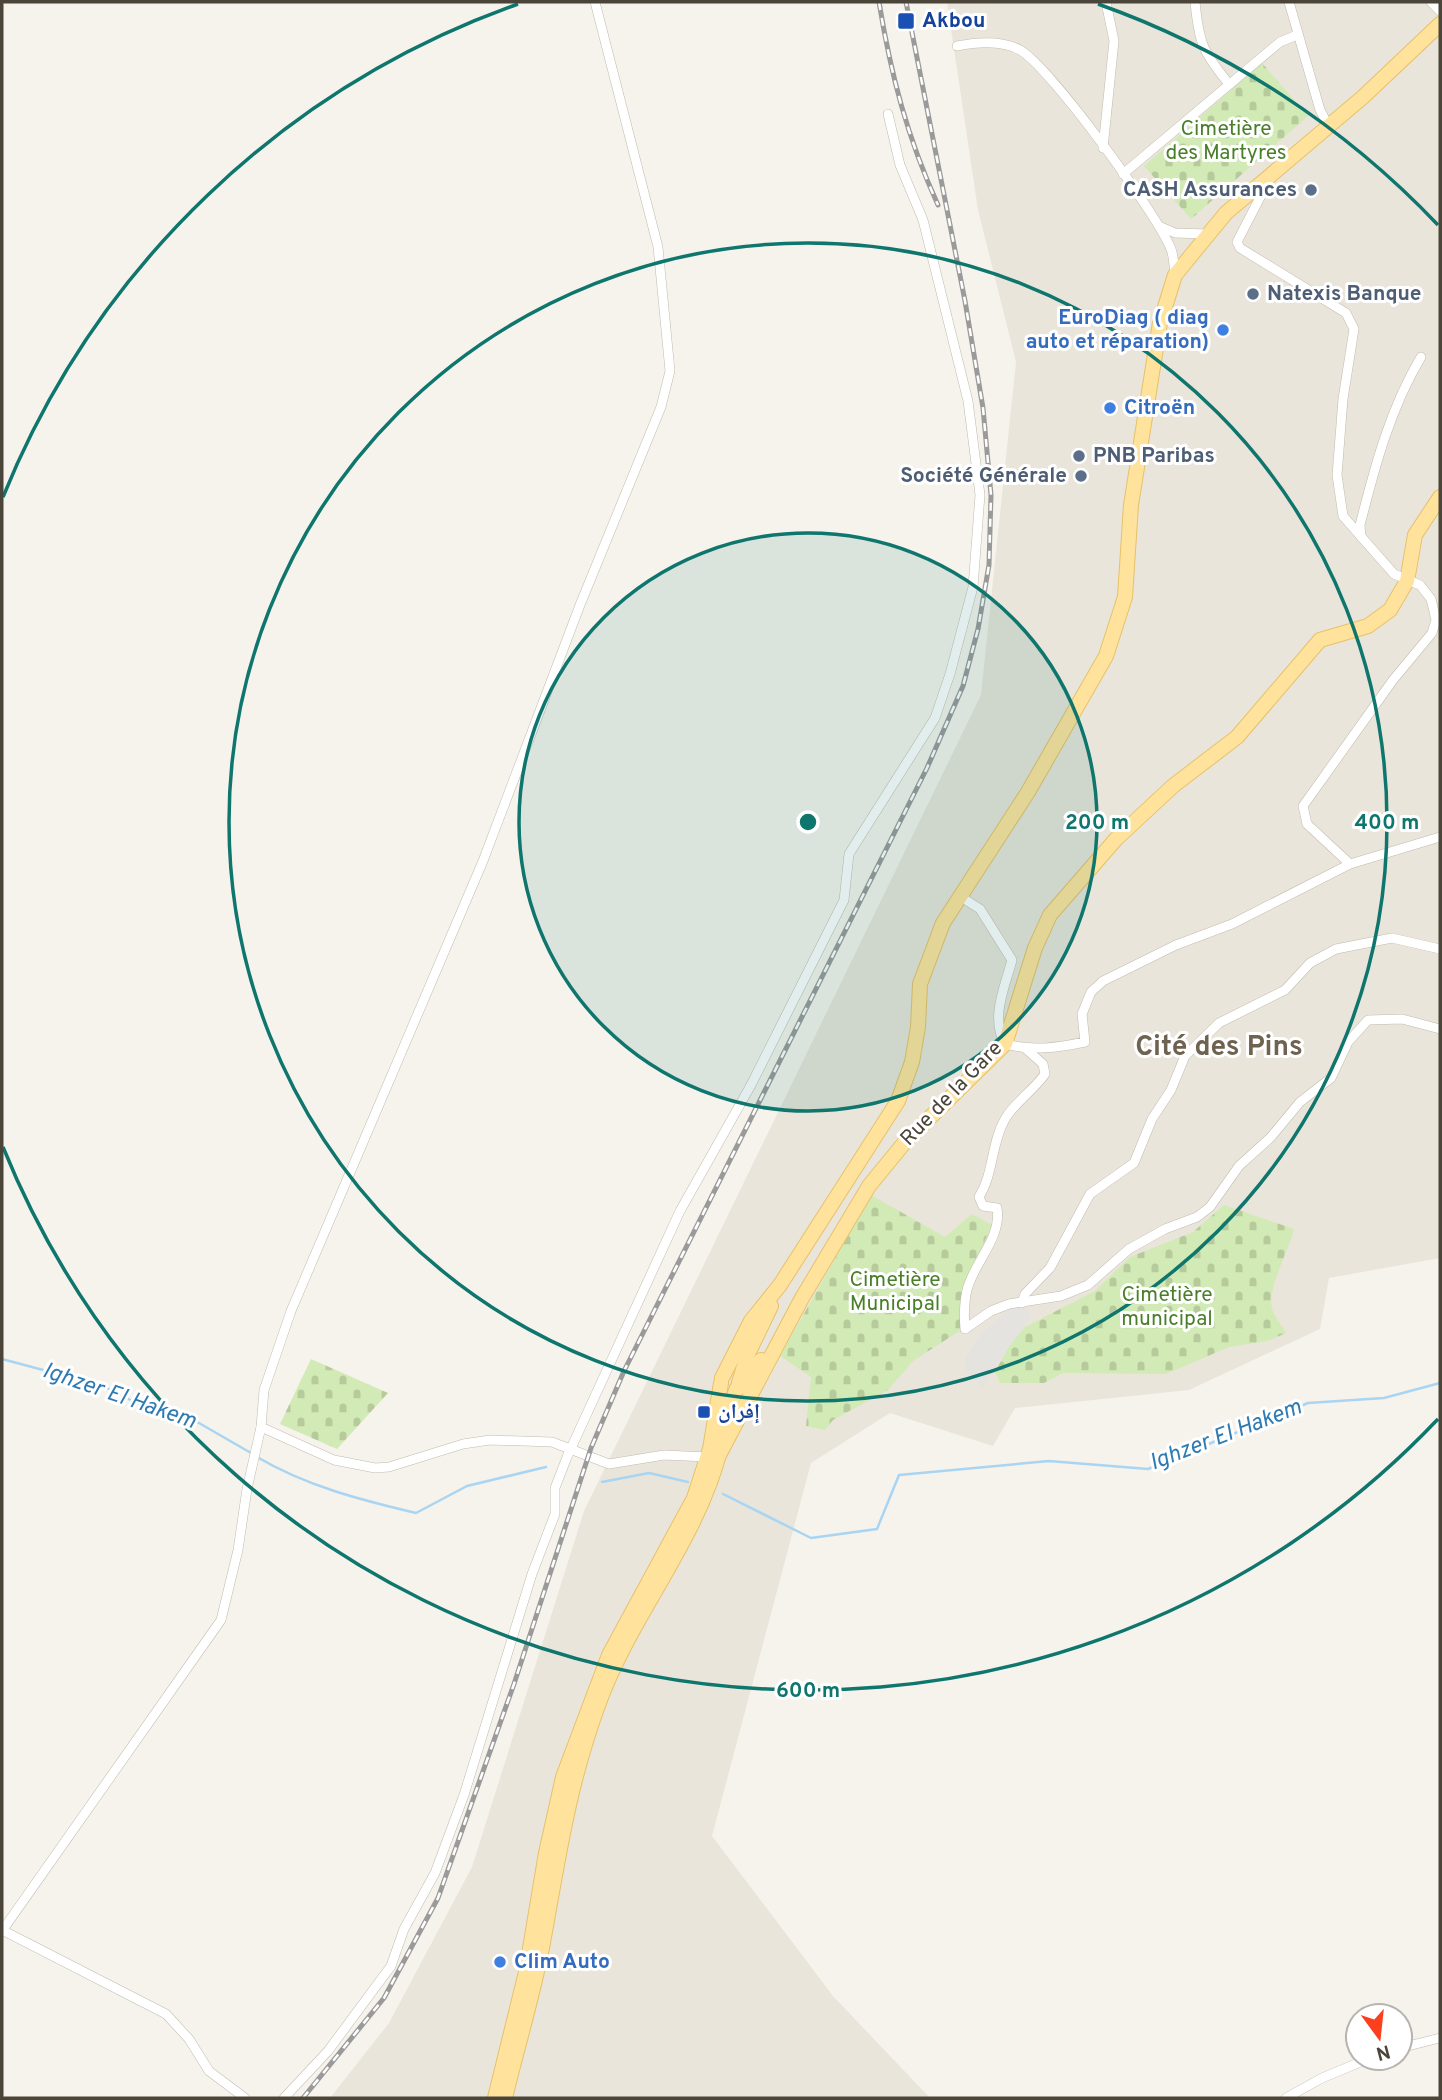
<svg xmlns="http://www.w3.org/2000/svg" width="1442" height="2100" viewBox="0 0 1442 2100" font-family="Overpass,'Noto Naskh Arabic',sans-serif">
  <defs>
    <pattern id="cemetery-stones" width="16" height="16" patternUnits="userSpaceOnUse" patternTransform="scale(1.75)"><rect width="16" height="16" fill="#d2eab5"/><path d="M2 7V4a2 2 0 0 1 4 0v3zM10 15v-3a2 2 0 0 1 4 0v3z" fill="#b6ca9c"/></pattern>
  </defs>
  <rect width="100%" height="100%" fill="#f6f3ec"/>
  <polygon fill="#eae5da" points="947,2 1440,2 1440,1258 1329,1278 1320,1329 1189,1390 1015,1408 993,1446 890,1413 811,1463 712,1836 833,1996 930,2098 330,2098 389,2023 472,1867 584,1511 981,695 1016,362 978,210"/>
  <g fill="url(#cemetery-stones)">
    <polygon points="1262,63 1308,116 1191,219 1144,166"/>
    <polygon points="871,1195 945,1237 972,1214 992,1225 976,1260 961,1330 913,1361 888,1390 833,1420 825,1430 806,1426 811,1377 780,1356"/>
    <path d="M1224,1205L1294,1229C1289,1250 1267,1289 1272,1308C1274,1317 1282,1325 1286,1333L1268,1341L1229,1347L1166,1374L1063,1373L1044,1383H1000L995,1372L1010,1344L1025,1327L1095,1291L1130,1257L1193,1232Z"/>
    <polygon points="311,1359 388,1393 337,1449 280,1424"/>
  </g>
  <polygon fill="#e5e3e0" points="1022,1303 1032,1316 999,1360 983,1388 966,1371 965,1358 980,1335 1009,1308"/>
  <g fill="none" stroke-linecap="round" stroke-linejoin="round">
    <g stroke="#a9d4f2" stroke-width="2.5">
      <polyline points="2,1359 103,1386 158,1414 199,1423 251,1453"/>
      <path d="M257,1457C306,1486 361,1500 416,1513L467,1486L546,1467"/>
      <polyline points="602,1482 649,1473 688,1482"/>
      <polyline points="723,1494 811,1538 877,1529 899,1475 1049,1461 1148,1469 1308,1403 1384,1398 1440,1383"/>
    </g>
    <defs>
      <g id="street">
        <path d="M1195,2C1199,44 1203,52 1229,84"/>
        <polyline points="1289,2 1320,110 1328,125"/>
        <polyline points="1431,2 1440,11"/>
        <path d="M957,46C977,42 1002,40 1020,50C1050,67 1157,214 1171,249C1174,257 1174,267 1175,275"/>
        <polyline points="1103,148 1114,41 1106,2"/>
        <polyline points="1123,174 1280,42 1297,35"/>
        <polyline points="1270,178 1237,242 1240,248 1346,313 1354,329 1343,399 1337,475 1343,516 1394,574 1420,585 1431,599 1436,620 1432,633 1393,680 1303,806 1307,824 1350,864"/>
        <polyline points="1159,226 1175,233 1207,234"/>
        <path d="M1361,537L1360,525C1375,466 1390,409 1421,357"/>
        <path d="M961,897L980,909L1012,960C1005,987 990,1017 1005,1044C1032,1051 1057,1048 1085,1042L1082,1014L1091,992L1103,981L1176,945L1232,924L1350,864L1440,837"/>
        <path d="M1026,1049L1043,1064L1045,1074C1033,1091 1014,1103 1005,1119C991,1143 994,1173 979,1197L983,1206L997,1208C1002,1238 974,1262 967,1290C964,1303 964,1317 965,1329L991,1311L1009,1304L1061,1296L1088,1285L1129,1249L1165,1229L1197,1217L1210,1207L1239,1166L1271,1137L1300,1102L1331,1078L1348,1042L1368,1020L1402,1019L1440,1029"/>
        <polyline points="1022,1303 1025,1294 1050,1268 1090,1194 1134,1163 1152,1119 1171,1090 1185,1056 1219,1023 1285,990 1310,963 1336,949 1392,938 1440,949"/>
        <polyline points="261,1427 334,1460 375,1468 389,1467 463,1444 490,1440 552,1442 609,1464 664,1455 707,1457"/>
        <polyline points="2,1930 166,2014 189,2039 209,2071 245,2098"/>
        <polyline points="2,1931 221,1620 238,1550 247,1489 261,1427 264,1390 291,1311 483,861 580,605 661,407 670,371 658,247 595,2"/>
        <polyline points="1400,2048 1440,2038"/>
        <polyline points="284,2098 328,2051 391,1966 404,1929 435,1873 464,1795 532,1574 555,1514 555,1488 567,1457 680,1211 751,1085 844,900 849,854 935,718 950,674 973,587 980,495 968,401 923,220 900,165 888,114"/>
        <polyline points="1286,2098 1322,2078 1370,2058"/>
      </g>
      <g id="primary">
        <polyline points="722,1378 751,1321 780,1285 898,1101 912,1062 918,1027 920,984 943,923 1028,792 1106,656 1125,597 1131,505 1160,323 1175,275 1226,213 1363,97 1440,24"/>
        <polyline points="739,1383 761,1360"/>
        <polyline points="739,1383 747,1356 771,1306"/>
        <polyline points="717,1439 737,1388 749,1385"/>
        <polyline points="719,1455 802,1298 869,1186 905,1142 1005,1044 1035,948 1050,915 1116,839 1173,786 1237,737 1320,640 1368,626 1390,610 1407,581 1415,535 1440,497"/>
        <polyline points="495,2098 526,1972 546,1853 563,1777 609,1655 694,1498 710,1449 721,1383"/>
        <path d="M505,2098C517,2048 532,1999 542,1948C558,1861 568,1785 600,1700C633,1612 698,1540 721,1447"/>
      </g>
    </defs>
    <use href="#street" stroke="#c2bbae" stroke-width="10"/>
    <use href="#primary" stroke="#e6c16a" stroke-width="16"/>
    <use href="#street" stroke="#fff" stroke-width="9"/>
    <use href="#primary" stroke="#ffe39c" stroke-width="14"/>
    <defs>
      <g id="rail">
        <path d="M879,2C891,75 907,137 938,205"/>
        <polyline points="303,2098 384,1998 438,1898 514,1684 591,1448 624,1371 927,768 963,686 978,629 989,565 991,495 983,408 965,301 906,2"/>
      </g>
    </defs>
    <use href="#rail" stroke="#9a9a9a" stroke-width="5"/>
    <use href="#rail" stroke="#fff" stroke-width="2.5" stroke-dasharray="8" stroke-linecap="butt"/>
  </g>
  <circle cx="808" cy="822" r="289" fill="#0f766e" fill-opacity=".12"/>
  <g fill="none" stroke="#0f766e" stroke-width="3.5">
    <circle cx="808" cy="822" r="289"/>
    <circle cx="808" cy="822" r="579"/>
    <path d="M1438 1419A868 868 0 0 1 3 1147M3 497A868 868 0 0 1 518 4M1098 4A868 868 0 0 1 1438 225"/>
  </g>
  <g fill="#1a4fb4" stroke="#fff" stroke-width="2.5">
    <rect x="897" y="12" width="18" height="18" rx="3.5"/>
    <rect x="697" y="1405" width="14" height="14" rx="3.5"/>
  </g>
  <g fill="#5c6f8a" stroke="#fff" stroke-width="2.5">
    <circle cx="1311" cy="190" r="7"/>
    <circle cx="1253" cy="294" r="7"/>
    <circle cx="1079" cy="456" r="7"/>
    <circle cx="1081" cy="476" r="7"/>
  </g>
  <g fill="#3f7fe0" stroke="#fff" stroke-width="2.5">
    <circle cx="1223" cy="330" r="7"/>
    <circle cx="1110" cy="408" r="7"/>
    <circle cx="500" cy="1962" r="7"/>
  </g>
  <g text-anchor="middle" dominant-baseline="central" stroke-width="6" stroke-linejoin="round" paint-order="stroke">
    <g font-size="21" font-weight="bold" fill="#164399" stroke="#fff" text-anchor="start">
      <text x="922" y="21">Akbou</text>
      <text x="718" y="1412">إفران</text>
    </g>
    <g font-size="21" fill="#4a7f2a" stroke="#fff">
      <text x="1226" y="129">Cimetière<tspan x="1226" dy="24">des Martyres</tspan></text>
      <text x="895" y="1280">Cimetière<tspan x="895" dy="24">Municipal</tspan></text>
      <text x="1167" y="1295">Cimetière<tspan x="1167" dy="24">municipal</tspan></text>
    </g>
    <g font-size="21" font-weight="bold" fill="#4e5e75" stroke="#fff" text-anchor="end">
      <text x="1297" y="190">CASH Assurances</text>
      <text x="1267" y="294" text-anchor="start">Natexis Banque</text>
      <text x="1093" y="456" text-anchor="start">PNB Paribas</text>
      <text x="1067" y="476">Société Générale</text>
    </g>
    <g font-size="21" font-weight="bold" fill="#366cbe" stroke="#fff" text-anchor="start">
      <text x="1209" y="318" text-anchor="end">EuroDiag ( diag<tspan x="1209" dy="24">auto et réparation)</tspan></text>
      <text x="1124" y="408">Citroën</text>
      <text x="514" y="1962">Clim Auto</text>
    </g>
    <g font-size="21" fill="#4b4439" stroke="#fff">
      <text transform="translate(952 1094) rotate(-46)">Rue de la Gare</text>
    </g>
    <g font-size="23" font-style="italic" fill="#2e7ab2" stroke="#fff">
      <text transform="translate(119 1397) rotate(19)">Ighzer El Hakem</text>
      <text transform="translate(1226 1436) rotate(-21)">Ighzer El Hakem</text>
    </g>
    <g font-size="28" font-weight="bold" fill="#6e6250" stroke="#fff">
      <text x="1219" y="1048">Cité des Pins</text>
    </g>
  </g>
  <circle cx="808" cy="822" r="10" fill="#0f766e" stroke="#fff" stroke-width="3.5"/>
  <g font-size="21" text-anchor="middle" font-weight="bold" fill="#0f766e" stroke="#fff" stroke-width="6" stroke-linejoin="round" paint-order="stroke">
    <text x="1097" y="829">200 m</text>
    <text x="1387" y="829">400 m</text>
    <text x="808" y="1697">600 m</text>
  </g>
  <rect width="1442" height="2100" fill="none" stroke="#4b4439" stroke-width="7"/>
  <g transform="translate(1379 2037) rotate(165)"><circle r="33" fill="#ffffff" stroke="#b7b4b0" stroke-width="2"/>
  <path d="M0-5L12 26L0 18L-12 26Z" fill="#fc3f1d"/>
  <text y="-10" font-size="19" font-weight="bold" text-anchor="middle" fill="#4b4439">N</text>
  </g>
</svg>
